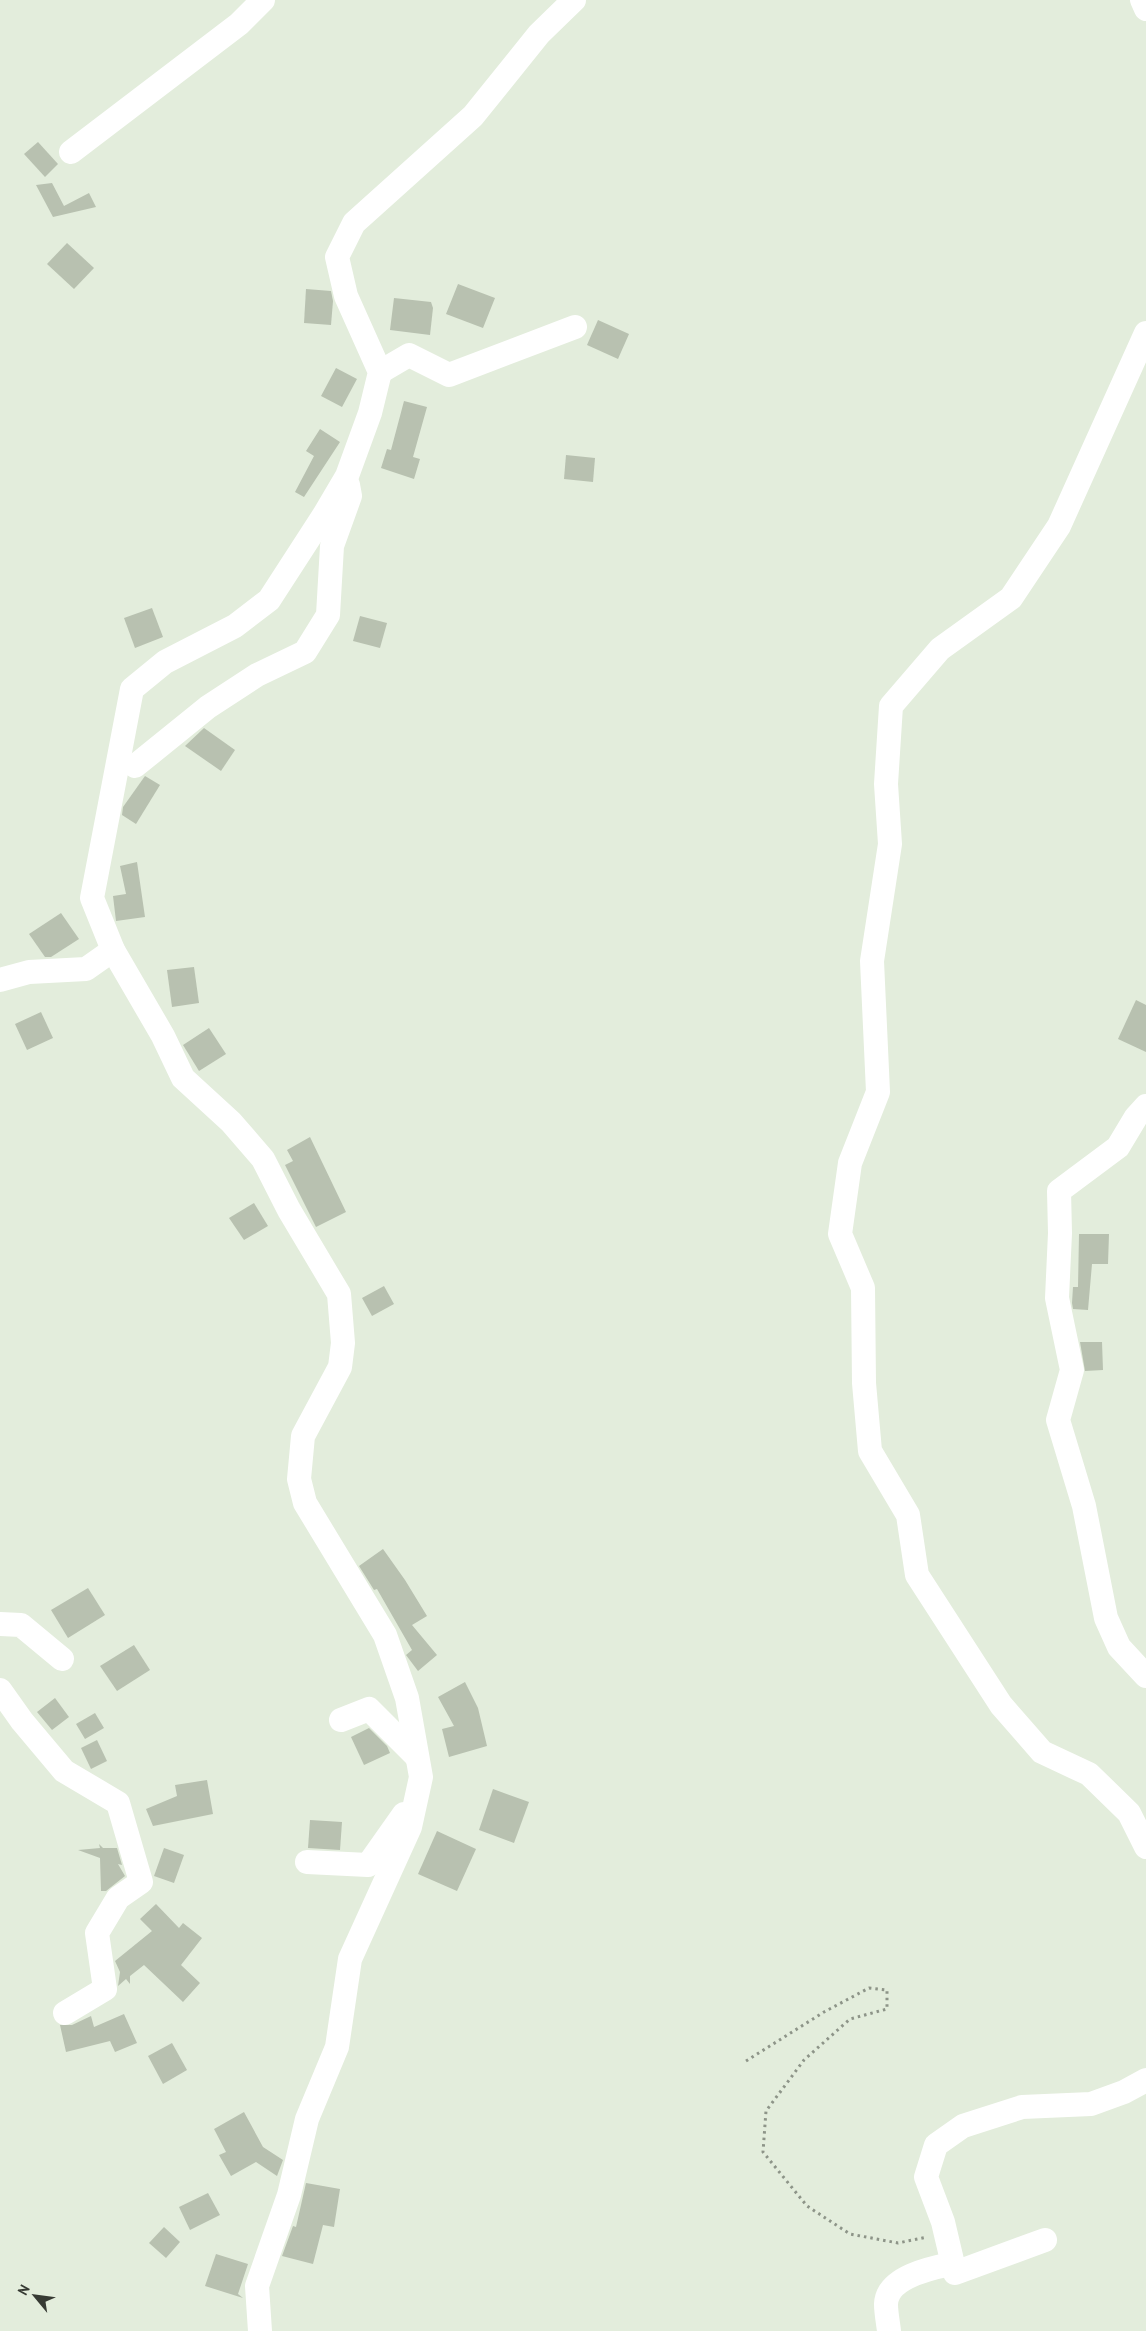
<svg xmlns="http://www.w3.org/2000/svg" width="1146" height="2331" viewBox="0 0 1146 2331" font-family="'PT Sans',sans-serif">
  <rect width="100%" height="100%" fill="#e3eddc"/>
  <g fill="#b8c1b0">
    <polygon points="38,142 58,164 45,177 24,154"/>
    <polygon points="52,183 64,206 89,193 96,207 53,217 36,185"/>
    <polygon points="67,243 94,268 74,289 47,264"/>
    <polygon points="458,284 495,298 483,328 446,314"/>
    <polygon points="306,289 331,291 333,301 331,325 304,323"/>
    <polygon points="394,298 431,302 433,308 430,335 390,330"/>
    <polygon points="598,320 629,334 618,359 587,345"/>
    <polygon points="336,368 357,379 342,407 321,396"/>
    <polygon points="404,401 427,407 413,457 420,459 414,479 381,468 387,449 391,450"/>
    <polygon points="320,429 340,442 304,497 295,492 314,456 306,451"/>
    <polygon points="566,455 595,458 593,482 564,479"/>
    <polygon points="152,608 163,637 135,648 124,618"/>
    <polygon points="360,616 387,623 380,648 353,641"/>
    <polygon points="204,728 235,750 221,771 185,746"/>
    <polygon points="145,776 160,785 136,824 122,815 123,807"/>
    <polygon points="137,862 145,917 116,921 113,896 126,894 120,866"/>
    <polygon points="61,913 79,939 51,957 45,957 29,934"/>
    <polygon points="194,967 199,1003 172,1007 167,970"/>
    <polygon points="1136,1000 1146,1005 1146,1052 1118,1039"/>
    <polygon points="41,1012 53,1038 27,1050 15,1024"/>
    <polygon points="209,1028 226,1054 199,1071 183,1045"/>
    <polygon points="310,1137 346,1212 316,1227 285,1165 293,1161 287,1150"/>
    <polygon points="254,1203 268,1226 244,1240 229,1218"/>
    <polygon points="1079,1234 1109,1234 1108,1264 1092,1264 1088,1310 1073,1309 1072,1303 1073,1287 1078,1287"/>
    <polygon points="384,1286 394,1304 372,1316 362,1298"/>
    <polygon points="1080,1342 1102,1342 1103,1370 1085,1371"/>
    <polygon points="383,1549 405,1580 427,1616 412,1625 437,1655 418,1671 406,1655 412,1650 377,1589 374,1590 359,1566"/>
    <polygon points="88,1588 105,1615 68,1638 51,1610"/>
    <polygon points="134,1645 150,1670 117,1691 100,1666"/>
    <polygon points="465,1682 478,1708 487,1746 449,1757 442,1729 454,1726 438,1697"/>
    <polygon points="55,1698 69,1717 52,1730 37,1712"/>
    <polygon points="95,1713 104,1728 85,1739 76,1724"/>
    <polygon points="369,1728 387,1746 390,1753 364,1765 351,1737"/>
    <polygon points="97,1740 107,1761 91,1769 81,1748"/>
    <polygon points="207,1780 213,1814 153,1826 146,1809 177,1796 175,1785"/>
    <polygon points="493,1789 529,1802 514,1843 479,1830"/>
    <polygon points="310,1820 342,1822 340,1850 308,1848"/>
    <polygon points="437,1831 476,1849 457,1891 418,1874"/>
    <polygon points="99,1844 103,1848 117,1848 122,1865 118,1864 125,1876 106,1891 101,1891 100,1858 78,1850 100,1848"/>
    <polygon points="164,1848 184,1855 174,1883 154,1876"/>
    <polygon points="156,1904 179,1928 183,1923 202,1938 181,1965 200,1983 183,2002 144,1965 130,1976 130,1984 126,1979 118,1986 120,1972 115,1961 152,1931 140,1919"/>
    <polygon points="124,2014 137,2043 115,2052 110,2041 66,2052 60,2025 72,2025 91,2016 94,2027"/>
    <polygon points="172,2043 187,2070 163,2084 148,2056"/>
    <polygon points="244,2112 263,2147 283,2160 277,2176 256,2162 231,2176 219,2155 226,2152 214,2129"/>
    <polygon points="306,2183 340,2189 334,2227 323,2225 313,2264 282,2256 293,2226 296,2227"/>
    <polygon points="208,2193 220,2215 190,2230 179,2207"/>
    <polygon points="164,2227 180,2242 166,2258 149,2243"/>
    <polygon points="216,2254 248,2264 238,2294 243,2298 205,2286"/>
  </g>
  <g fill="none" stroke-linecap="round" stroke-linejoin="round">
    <polyline stroke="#8d9488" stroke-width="3" stroke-dasharray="2.5 4" stroke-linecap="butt" points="746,2061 824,2012 869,1988 887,1990 887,2009 850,2019 804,2060 766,2111 763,2152 807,2206 850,2234 898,2243 927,2237"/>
    <g stroke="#fff" stroke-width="24">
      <polyline points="1142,0 1146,9"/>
      <polyline points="71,152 239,24 263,0"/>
      <polyline points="1146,333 1059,526 1011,598 940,649 891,706 886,784 890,844 872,961 878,1092 850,1163 840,1234 863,1288 864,1383 870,1451 908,1515 917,1575 1001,1705 1042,1752 1089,1774 1129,1813 1146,1847"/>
      <polyline points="380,372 409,355 449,375 575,327"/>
      <polyline points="135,766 208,707 257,675 305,652 328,615 332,546 350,496 348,485"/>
      <polyline points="0,980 29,972 86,969 113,950"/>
      <polyline points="1146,1106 1136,1117 1118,1147 1059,1191 1060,1233 1057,1298 1072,1370 1058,1420 1084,1506 1106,1618 1119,1647 1146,1676"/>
      <polyline points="0,1624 21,1625 62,1659"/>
      <polyline points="0,1690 22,1721 64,1771 118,1803 141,1882 118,1898 97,1933 105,1989 65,2013"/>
      <polyline points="341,1720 369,1709 417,1757"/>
      <polyline points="307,1862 368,1865 404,1814"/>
      <polyline points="1045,2240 955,2273 943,2222 926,2177 936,2145 963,2126 1022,2107 1091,2104 1124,2092 1146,2080"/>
      <polyline points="260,2331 257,2286 289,2195 307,2119 337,2047 350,1959 410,1827 421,1777 407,1698 385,1635 305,1503 299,1479 303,1436 340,1367 343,1343 339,1294 289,1210 263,1159 231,1122 183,1078 163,1036 113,950 92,898 132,689 165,662 235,626 269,600 324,515 347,476 370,413 380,372 346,296 337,257 354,223 473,116 539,34 574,0"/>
      <path d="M889,2331C888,2322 886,2313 886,2304C887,2277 931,2268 951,2264"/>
    </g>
  </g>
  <g transform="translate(35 2296) rotate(299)" stroke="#e3eddc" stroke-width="4" paint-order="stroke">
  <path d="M0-4L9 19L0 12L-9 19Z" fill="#363a33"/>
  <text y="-8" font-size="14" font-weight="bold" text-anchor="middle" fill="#363a33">N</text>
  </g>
</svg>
